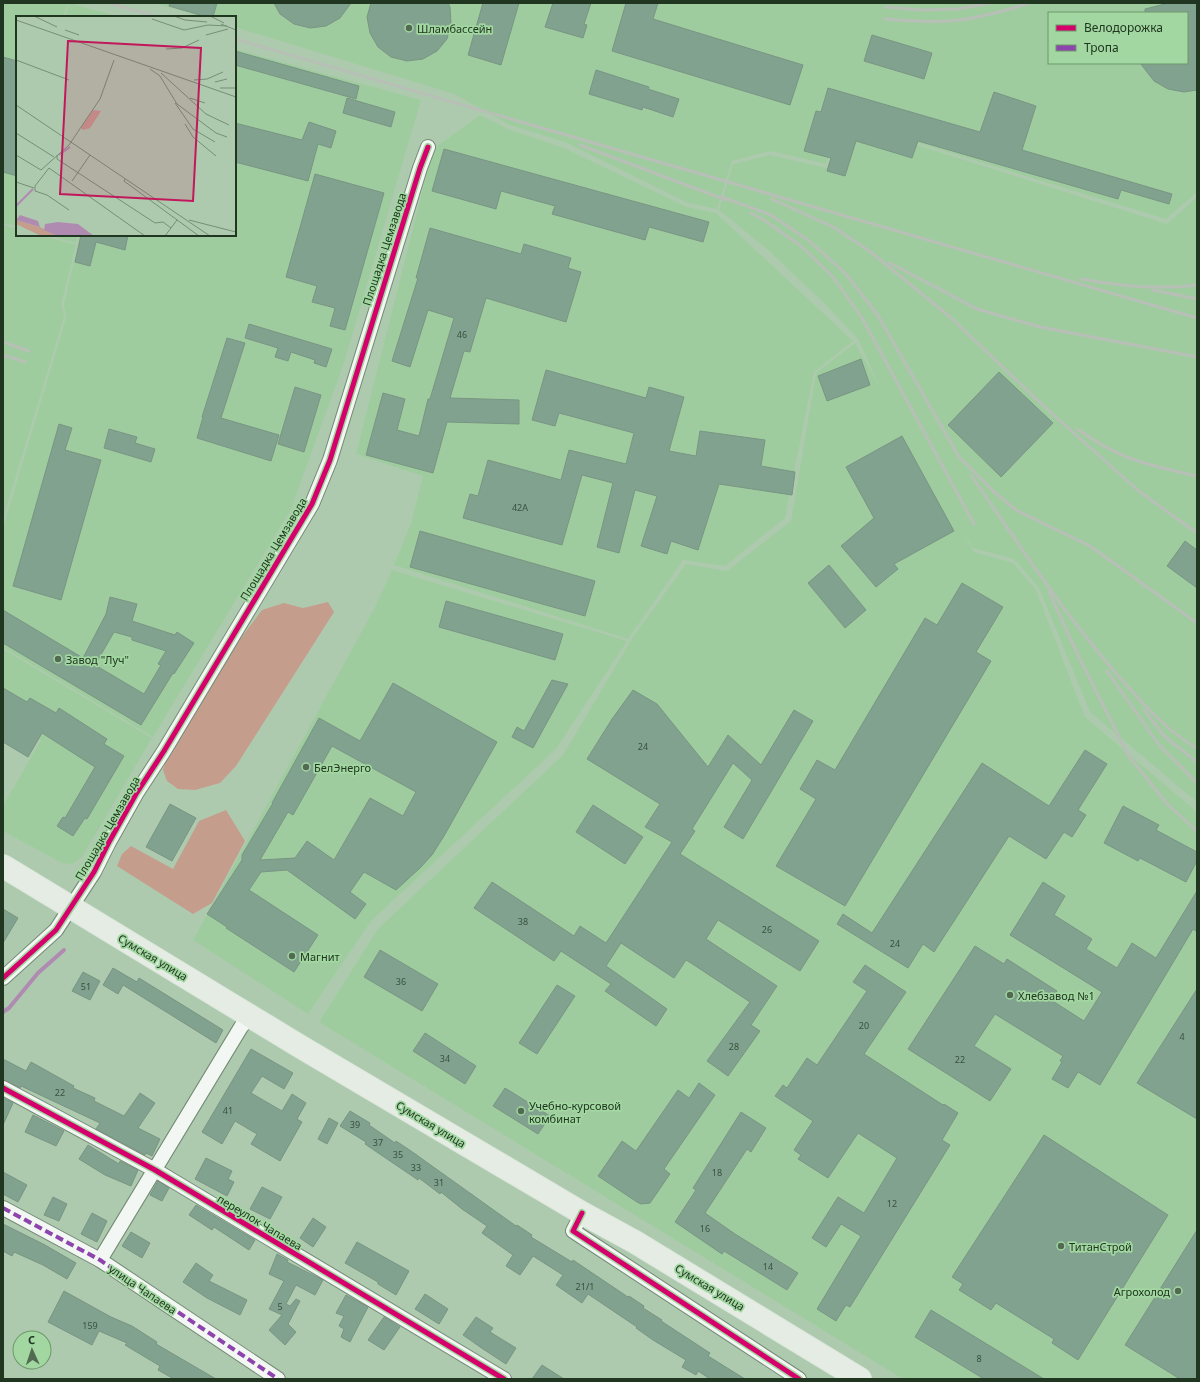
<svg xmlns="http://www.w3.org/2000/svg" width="1200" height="1382" viewBox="0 0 1200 1382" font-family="'Noto Sans',sans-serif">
  <rect width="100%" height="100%" fill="#aecaae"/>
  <g fill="#9fcc9f" fill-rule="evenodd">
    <polygon points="3,3 68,3 63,17 17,17 17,226 3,223"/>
    <polygon points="69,3 119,17 65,17"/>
    <path d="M155,3H1197V192L1166,219L840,119L826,164L771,151L732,161L717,209L688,203L565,142L510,125L454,94L235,27V17H201ZM1049,13H1187V63H1049Z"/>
    <polygon points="235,49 421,100 344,363 291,509 153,737 3,647 3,528 66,318 64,304 80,235 235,235"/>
    <polygon points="480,115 508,129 564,148 687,207 716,213 853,341 814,372 785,518 725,566 683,560 628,639 394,565 411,523 423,476 356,454 433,149"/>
    <polygon points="841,121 1167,224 1197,197 1197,802 1090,712 1039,588 1014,559 973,548 961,529 974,552 1013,563 1036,590 1085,717 1197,812 1197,1379 903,1379 319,1022 378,929 563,755 633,637 686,564 727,571 791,521 816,373 855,343 879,385 858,339 826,305 766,248 719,210 733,164 770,155 827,168"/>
    <polygon points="3,225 17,229 17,235 40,235 76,245 61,304 64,317 3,519"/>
    <polygon points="48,235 78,235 76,243"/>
    <polygon points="392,570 627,641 556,749 371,921 308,1014 193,940 375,607"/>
    <polygon points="3,649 152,738 82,857 72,864 62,863 3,831 3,806 41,740 3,717"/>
  </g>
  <g fill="#c59d8d">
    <polygon points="328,602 334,612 236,766 220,783 195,790 178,789 167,781 163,770 167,758 223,662 262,610 284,603 303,608"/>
    <polygon points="226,810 245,841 212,903 193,914 117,866 122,854 131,846 173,869 199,821"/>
  </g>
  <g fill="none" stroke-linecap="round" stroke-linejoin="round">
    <polyline stroke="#af8bb2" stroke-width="4" points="3,1012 9,1008 38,973 64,950"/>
  </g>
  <g fill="#80a28e" stroke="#799583" fill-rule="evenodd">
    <polygon points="170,3 217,3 213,17 207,17 169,6"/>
    <polygon points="274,3 351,3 340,18 326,26 310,28 294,24 280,14"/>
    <polygon points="371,3 448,3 450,7 451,23 447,39 437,51 423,59 407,61 391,57 378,47 370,33 367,17"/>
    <polygon points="483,3 519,3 501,65 468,55"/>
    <polygon points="553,3 591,3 584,24 587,25 583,38 545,27"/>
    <polygon points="626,3 658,3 653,19 803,65 790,105 612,51"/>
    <polygon points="1169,3 1197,3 1197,90 1184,92 1168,89 1154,81 1140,63 1187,63 1187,13 1145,13 1145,9"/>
    <polygon points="872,35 932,53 924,79 864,61"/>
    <polygon points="235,51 359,86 356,99 235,65"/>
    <polygon points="3,57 17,61 17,176 3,172"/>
    <polygon points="596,70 649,87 648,89 679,99 673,117 643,107 642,110 589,94"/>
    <polygon points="828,88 980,132 994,92 1036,106 1022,150 1172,194 1169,204 1121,190 1118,199 918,141 912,158 856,141 845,176 827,171 831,158 804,151 816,111 821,112"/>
    <polygon points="347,98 395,112 391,127 343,113"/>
    <polygon points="309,122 336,131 331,148 318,144 308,181 235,162 235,123 302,140"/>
    <polygon points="444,149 709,222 703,242 649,227 645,240 552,214 555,206 501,191 496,209 432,191"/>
    <polygon points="315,174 384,193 345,330 330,326 335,308 312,302 317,286 286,277"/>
    <polygon points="430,228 521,254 524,244 571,258 568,268 581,272 566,322 486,298 470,352 464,351 450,398 519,400 519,424 447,422 433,473 366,455 383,393 405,399 397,430 419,436 428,399 430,399 454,318 428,310 410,367 392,361 418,278 416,278"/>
    <polygon points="81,235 128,235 125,250 96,242 90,266 75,262"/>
    <polygon points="249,324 332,349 326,367 314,363 315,360 291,352 288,361 275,357 278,348 245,338"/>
    <polygon points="227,338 245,343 221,418 279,435 271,461 197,438 203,417 202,417"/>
    <polygon points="861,359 870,385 827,401 818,376"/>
    <polygon points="546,370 646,398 649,387 684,397 669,451 696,456 700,431 765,440 761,466 795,472 792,495 719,484 698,550 671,541 667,554 641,546 657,496 635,490 619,553 597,547 613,483 582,475 562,545 463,518 470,494 478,496 488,460 561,480 569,450 626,464 634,433 559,413 555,426 532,420"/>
    <polygon points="999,372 1053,423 1001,477 948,425"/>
    <polygon points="295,387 321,395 304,452 278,444"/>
    <polygon points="59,424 72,428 65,450 101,460 61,600 13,586"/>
    <polygon points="109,429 137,437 135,443 155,449 151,462 104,448"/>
    <polygon points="902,436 954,531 894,564 898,569 876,587 841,546 874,518 846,467"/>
    <polygon points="420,531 595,581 585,616 410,567"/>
    <polygon points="1185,541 1197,550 1197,588 1167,566"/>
    <polygon points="829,565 866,610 845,628 808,583"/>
    <polygon points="962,583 1003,607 976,652 991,661 845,906 776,866 816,799 800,789 817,760 835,770 925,618 937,625"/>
    <path d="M110,597L137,604L132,621L175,635L177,632L194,643L174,674L173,673L141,725L3,643V610L83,658L106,614ZM114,632L132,637V640L166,651L158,664L161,665L144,694L95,665Z"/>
    <polygon points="446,601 563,634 555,660 439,627"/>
    <polygon points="552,680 568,684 533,748 512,737 517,727 524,731"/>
    <path d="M393,683L497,742L444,836L432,855L420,868L396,890L364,872L350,892L366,904L355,919L287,870L261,872L249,890L318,935L294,972L226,928L227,927L207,914L242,860V855L273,803H272L319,718L360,741ZM332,746L416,792L403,816L370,798L334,860L307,841L295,858L260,860L288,812L293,815Z"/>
    <polygon points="3,688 27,702 30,698 56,713 59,708 107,739 104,744 124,756 87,819 85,818 73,836 57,826 63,817 65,818 95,767 42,733 28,757 3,742"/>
    <polygon points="633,690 657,704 708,767 728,735 761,765 794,710 813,721 743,839 724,827 752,780 733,763 692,829 695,831 680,854 819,941 800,971 718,920 706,939 777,986 751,1025 760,1031 728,1076 707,1061 750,1002 691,963 686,960 674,978 621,943 606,966 667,1009 656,1026 605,991 611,984 561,951 554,961 474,908 492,882 574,936 580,926 606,943 672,842 645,827 660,804 587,759 612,719"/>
    <polygon points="1085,750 1107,764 1078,810 1086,815 1072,837 1064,832 1046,859 1009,836 934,952 923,944 908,968 837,924 843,914 872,933 982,763 1049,806"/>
    <polygon points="170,804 196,818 172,861 146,847"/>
    <polygon points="593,805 643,837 625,864 576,832"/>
    <polygon points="1123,806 1159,825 1156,830 1197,852 1197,861 1186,882 1140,858 1138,861 1104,843"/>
    <polygon points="1043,882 1065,896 1054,915 1092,939 1086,949 1117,968 1132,943 1156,958 1197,891 1197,932 1193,929 1100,1085 1078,1072 1068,1088 1052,1079 1062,1062 1060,1061 1063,1056 995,1014 974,1046 1011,1069 990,1101 908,1049 975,946 1004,964 1007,959 1057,991 1051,1000 1084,1021 1102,992 1010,935"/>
    <polygon points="3,909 18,918 3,943"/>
    <polygon points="380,950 438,984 422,1011 364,977"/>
    <polygon points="865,965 906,992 864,1054 943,1105 944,1104 958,1113 942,1140 950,1145 850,1307 846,1305 836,1321 817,1309 861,1236 841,1224 826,1247 812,1238 838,1197 864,1213 897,1158 858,1133 828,1178 798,1159 801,1155 794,1150 813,1121 775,1096 783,1085 787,1088 807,1058 817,1065 867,991 853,982"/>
    <polygon points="113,968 137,982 139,978 223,1030 216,1043 123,985 118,994 103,985"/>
    <polygon points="83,972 100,981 90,1000 72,991"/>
    <polygon points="557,985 575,996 537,1054 519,1043"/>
    <polygon points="1197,989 1197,1119 1137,1083"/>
    <polygon points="425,1033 476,1066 465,1084 413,1051"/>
    <polygon points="251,1049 293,1073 284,1089 262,1076 251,1093 282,1111 292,1094 306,1103 297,1119 302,1122 280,1161 251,1144 257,1134 235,1121 222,1144 202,1132"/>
    <polygon points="3,1059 26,1071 31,1062 74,1086 73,1088 95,1098 94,1101 124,1116 140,1093 155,1103 138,1128 160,1139 152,1156 146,1153 145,1155 96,1129 100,1123 21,1086 20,1088 3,1080"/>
    <polygon points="699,1083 715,1095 664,1169 670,1174 650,1203 641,1204 637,1202 598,1176 622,1141 636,1151 678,1090 689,1098"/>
    <polygon points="505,1088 550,1116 538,1134 493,1106"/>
    <polygon points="3,1098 13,1103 3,1125"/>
    <polygon points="350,1111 370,1123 369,1125 395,1143 396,1141 411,1151 516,1226 517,1225 532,1235 531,1237 572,1262 573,1260 628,1297 629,1296 644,1306 643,1308 662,1320 661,1321 710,1353 708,1356 745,1379 710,1379 698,1371 696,1375 682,1367 686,1360 653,1340 636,1328 637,1327 588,1294 582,1303 556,1285 563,1275 533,1256 520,1275 506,1266 513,1255 482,1233 487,1226 462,1209 441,1192 440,1194 419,1178 418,1180 365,1144 366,1142 340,1126"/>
    <polygon points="741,1112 766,1128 751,1152 747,1149 705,1213 735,1234 798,1273 787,1290 724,1251 722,1254 675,1222 696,1190 693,1188"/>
    <polygon points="33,1115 64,1131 56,1146 25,1132"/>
    <polygon points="329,1118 338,1123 327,1144 318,1139"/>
    <polygon points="1044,1135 1168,1215 1078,1360 1052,1343 1054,1339 996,1303 991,1310 959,1290 963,1284 952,1277"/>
    <polygon points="88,1145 119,1164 120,1161 138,1170 131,1186 105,1175 79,1159"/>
    <polygon points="206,1158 232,1171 228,1179 234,1182 227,1196 195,1179"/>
    <polygon points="3,1172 27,1185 18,1202 3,1194"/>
    <polygon points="158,1181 169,1188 162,1201 150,1195"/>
    <polygon points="262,1187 282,1197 270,1219 250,1209"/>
    <polygon points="53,1197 67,1204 59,1221 44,1215"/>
    <polygon points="196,1205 255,1240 249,1250 214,1227 212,1230 189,1215"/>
    <polygon points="92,1213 107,1221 97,1242 81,1234"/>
    <polygon points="313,1218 326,1227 313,1247 300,1238"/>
    <polygon points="3,1224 45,1245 76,1263 67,1279 43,1265 14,1252 12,1256 3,1251"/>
    <polygon points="1197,1230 1197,1379 1180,1379 1125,1345"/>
    <polygon points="131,1232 150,1243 142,1258 122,1246"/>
    <polygon points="357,1242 409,1271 396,1295 378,1284 378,1282 345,1263"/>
    <polygon points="277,1254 288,1260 287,1262 323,1280 315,1295 296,1285 286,1304 290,1306 296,1299 300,1301 288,1324 296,1332 285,1345 269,1330 282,1315 269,1309 284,1281 269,1274"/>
    <polygon points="196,1263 213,1275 209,1281 247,1300 240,1315 207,1298 183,1282"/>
    <polygon points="64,1291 111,1317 132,1326 157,1342 156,1344 216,1379 174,1379 158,1370 160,1366 125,1345 127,1343 99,1331 92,1345 48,1322"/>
    <polygon points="425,1294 448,1309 439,1324 415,1309"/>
    <polygon points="346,1295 368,1307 350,1342 341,1337 344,1329 339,1326 344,1316 336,1313"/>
    <polygon points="931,1310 1044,1379 984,1379 915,1337"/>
    <polygon points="384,1317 400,1327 384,1350 368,1340"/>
    <polygon points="476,1317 493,1328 490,1332 516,1348 506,1364 483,1349 463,1335"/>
    <polygon points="542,1365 564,1379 532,1379"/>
  </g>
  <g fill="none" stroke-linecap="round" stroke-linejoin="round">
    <defs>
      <g id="street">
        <polyline points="3,978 56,930 94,872 109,842 136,794 164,751 312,504 330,460 420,168 428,147"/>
        <polyline points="3,1088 155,1170 504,1379"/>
        <polyline points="3,1208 100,1260 278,1379"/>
        <polyline points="582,1213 573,1231 799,1379"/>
        <polyline points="100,1260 241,1027 250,1016"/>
      </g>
      <polyline id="primary" points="3,866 301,1047 582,1213 635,1242 860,1379"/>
    </defs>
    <use href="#street" stroke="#738a74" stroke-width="16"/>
    <use href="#primary" stroke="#dbe7db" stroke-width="24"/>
    <use href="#street" stroke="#f3f7f3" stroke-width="14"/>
    <use href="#primary" stroke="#e4ece4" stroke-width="22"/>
    <g stroke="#b7bfb7" stroke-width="3">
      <polyline points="109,3 158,17"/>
      <polyline points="886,7 920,10 958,9 991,3"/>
      <path d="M885,19C909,21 934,23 959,20C983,17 1007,10 1030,3"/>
      <polyline points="235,39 1197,318"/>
      <polyline points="580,145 726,200"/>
      <polyline points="722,197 771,215 808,240 844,272 877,314 959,457 993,491 1016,510 1090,546 1197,623"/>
      <polyline points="772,199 835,228 872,253 950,317 1049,411 1140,492 1197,533"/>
      <polyline points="751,213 762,219 800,245 833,277 862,318 974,524"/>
      <polyline points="890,263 977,309 1040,327 1197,357"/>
      <path d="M1081,279C1119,286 1159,290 1197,285"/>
      <polyline points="1153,290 1197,299"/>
      <polyline points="3,342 29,351"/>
      <polyline points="3,355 25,362"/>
      <path d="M1077,429C1093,440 1111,451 1129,458C1151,466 1174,471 1197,476"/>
      <path d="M971,475C1031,562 1089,653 1166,726C1175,734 1187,742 1197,749"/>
      <polyline points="1049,592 1078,655 1128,755 1168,805 1197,831"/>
      <polyline points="1107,671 1159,745 1197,783"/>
      <polyline points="1144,710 1164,736 1197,762"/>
    </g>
    <polyline stroke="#8e44ad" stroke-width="4" stroke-dasharray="8 4" stroke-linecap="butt" points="3,1208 100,1260 278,1379"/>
    <defs>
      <g id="cycleway">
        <polyline points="3,978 56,930 94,872 109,842 136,794 164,751 312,504 330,460 420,168 428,147"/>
        <polyline points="3,1088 155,1170 504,1379"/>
        <polyline points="582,1213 573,1231 799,1379"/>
      </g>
    </defs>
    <use href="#cycleway" stroke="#a2d7a1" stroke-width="8"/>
    <use href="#cycleway" stroke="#d6006c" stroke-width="5"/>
  </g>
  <g fill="#526a52" stroke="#a2d7a1" stroke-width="1.5">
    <circle cx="409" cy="28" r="4"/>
    <circle cx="58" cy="659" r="4"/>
    <circle cx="306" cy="767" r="4"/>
    <circle cx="292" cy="956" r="4"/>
    <circle cx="1010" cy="995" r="4"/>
    <circle cx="521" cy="1111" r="4"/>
    <circle cx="1061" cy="1246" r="4"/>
    <circle cx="1178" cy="1291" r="4"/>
  </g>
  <g text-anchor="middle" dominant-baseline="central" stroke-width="3.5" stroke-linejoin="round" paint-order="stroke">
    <g font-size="9" fill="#38513c">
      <text x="462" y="334">46</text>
      <text x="520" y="507">42А</text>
      <text x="643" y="746">24</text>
      <text x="523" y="921">38</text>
      <text x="767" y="929">26</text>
      <text x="895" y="943">24</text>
      <text x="401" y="981">36</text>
      <text x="86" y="986">51</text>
      <text x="864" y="1025">20</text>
      <text x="1182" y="1036">4</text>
      <text x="734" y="1046">28</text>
      <text x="445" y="1058">34</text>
      <text x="960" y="1059">22</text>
      <text x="60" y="1092">22</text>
      <text x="228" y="1110">41</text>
      <text x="355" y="1124">39</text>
      <text x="378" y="1142">37</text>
      <text x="398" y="1154">35</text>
      <text x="416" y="1167">33</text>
      <text x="717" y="1172">18</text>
      <text x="439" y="1182">31</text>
      <text x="892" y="1203">12</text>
      <text x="705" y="1228">16</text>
      <text x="768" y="1266">14</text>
      <text x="585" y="1286">21/1</text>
      <text x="280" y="1306">5</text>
      <text x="90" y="1325">159</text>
      <text x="979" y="1358">8</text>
    </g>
    <g font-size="11" fill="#203620" stroke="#a2d7a1" text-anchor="start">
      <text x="417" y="28">Шламбассейн</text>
      <text x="66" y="659">Завод "Луч"</text>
      <text x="314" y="767">БелЭнерго</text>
      <text x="300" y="956">Магнит</text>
      <text x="1018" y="995">Хлебзавод №1</text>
      <text x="529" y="1105">Учебно-курсовой<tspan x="529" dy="13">комбинат</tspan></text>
      <text x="1069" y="1246">ТитанСтрой</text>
      <text x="1170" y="1291" text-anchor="end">Агрохолод</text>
    </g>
    <g font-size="11" fill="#203620" stroke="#a2d7a1">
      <text transform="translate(384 249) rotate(-72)">Площадка Цемзавода</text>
      <text transform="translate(273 549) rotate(-59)">Площадка Цемзавода</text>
      <text transform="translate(107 828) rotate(-60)">Площадка Цемзавода</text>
      <text transform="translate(153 957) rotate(31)">Сумская улица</text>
      <text transform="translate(431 1124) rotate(31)">Сумская улица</text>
      <text transform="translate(260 1222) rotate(31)">переулок Чапаева</text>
      <text transform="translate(710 1287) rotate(31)">Сумская улица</text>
      <text transform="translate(143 1289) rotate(34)">улица Чапаева</text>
    </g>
  </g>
  <g transform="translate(16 16)">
    <rect width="220" height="220" fill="#aecaae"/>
    <path d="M77,94L85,95L74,112L67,114L65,112ZM0,204L24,211L42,220H25L0,208Z" fill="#c59d8d"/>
    <path d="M4,199L22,205L24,211L0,204ZM42,206L62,208L78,220H42L28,214L29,208Z" fill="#af8bb2"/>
    <path fill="none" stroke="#af8bb2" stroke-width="2" d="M43,139L54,131M0,190L17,173"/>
    <path fill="none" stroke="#758f75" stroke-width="1" d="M18,0L41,11M158,0L169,4L191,6M194,0L208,7M136,3L168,14L192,9L211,10M0,4L220,81M205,8L220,14M49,14L63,19M190,19L212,13M150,33L166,32L183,24M0,44L53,64M134,53L144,60L161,88L200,117L211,121M145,57L190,98L213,109M178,64L191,63L207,56M199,66L211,63M204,72H220M174,82L189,87M159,87L177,113L199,126M0,89L194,220M169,108L177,121L200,140M0,117L38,141M0,139L25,154L53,129L84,83L98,44M41,139V143L139,207L147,206L155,212M33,152L129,220M33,152L19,170V175L31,179L53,194M109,163L108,165L183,220M56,165L74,139M0,166L18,172M173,204L220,216M149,220L161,204"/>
    <path fill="#c2185b" fill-opacity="0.15" stroke="#c2185b" stroke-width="2" d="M52,25L185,32L177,185L44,178Z"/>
    <rect width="220" height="220" fill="none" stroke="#203620" stroke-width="2"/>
  </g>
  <rect width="1200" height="1382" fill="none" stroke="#203620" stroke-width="8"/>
  <rect x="1048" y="12" width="140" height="52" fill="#a2d7a1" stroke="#6e976d"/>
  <rect x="1056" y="25" width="20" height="6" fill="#d6006c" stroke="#6e976d"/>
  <text x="1084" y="32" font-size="12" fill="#203620">Велодорожка</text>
  <rect x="1056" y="45" width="20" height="6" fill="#8e44ad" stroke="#6e976d"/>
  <text x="1084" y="52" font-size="12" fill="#203620">Тропа</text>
  <g transform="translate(32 1350) rotate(357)"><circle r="19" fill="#a2d7a1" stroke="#6e976d"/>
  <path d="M0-3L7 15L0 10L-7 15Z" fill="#526a52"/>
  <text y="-6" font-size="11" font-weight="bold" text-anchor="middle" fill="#203620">С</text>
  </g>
</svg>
